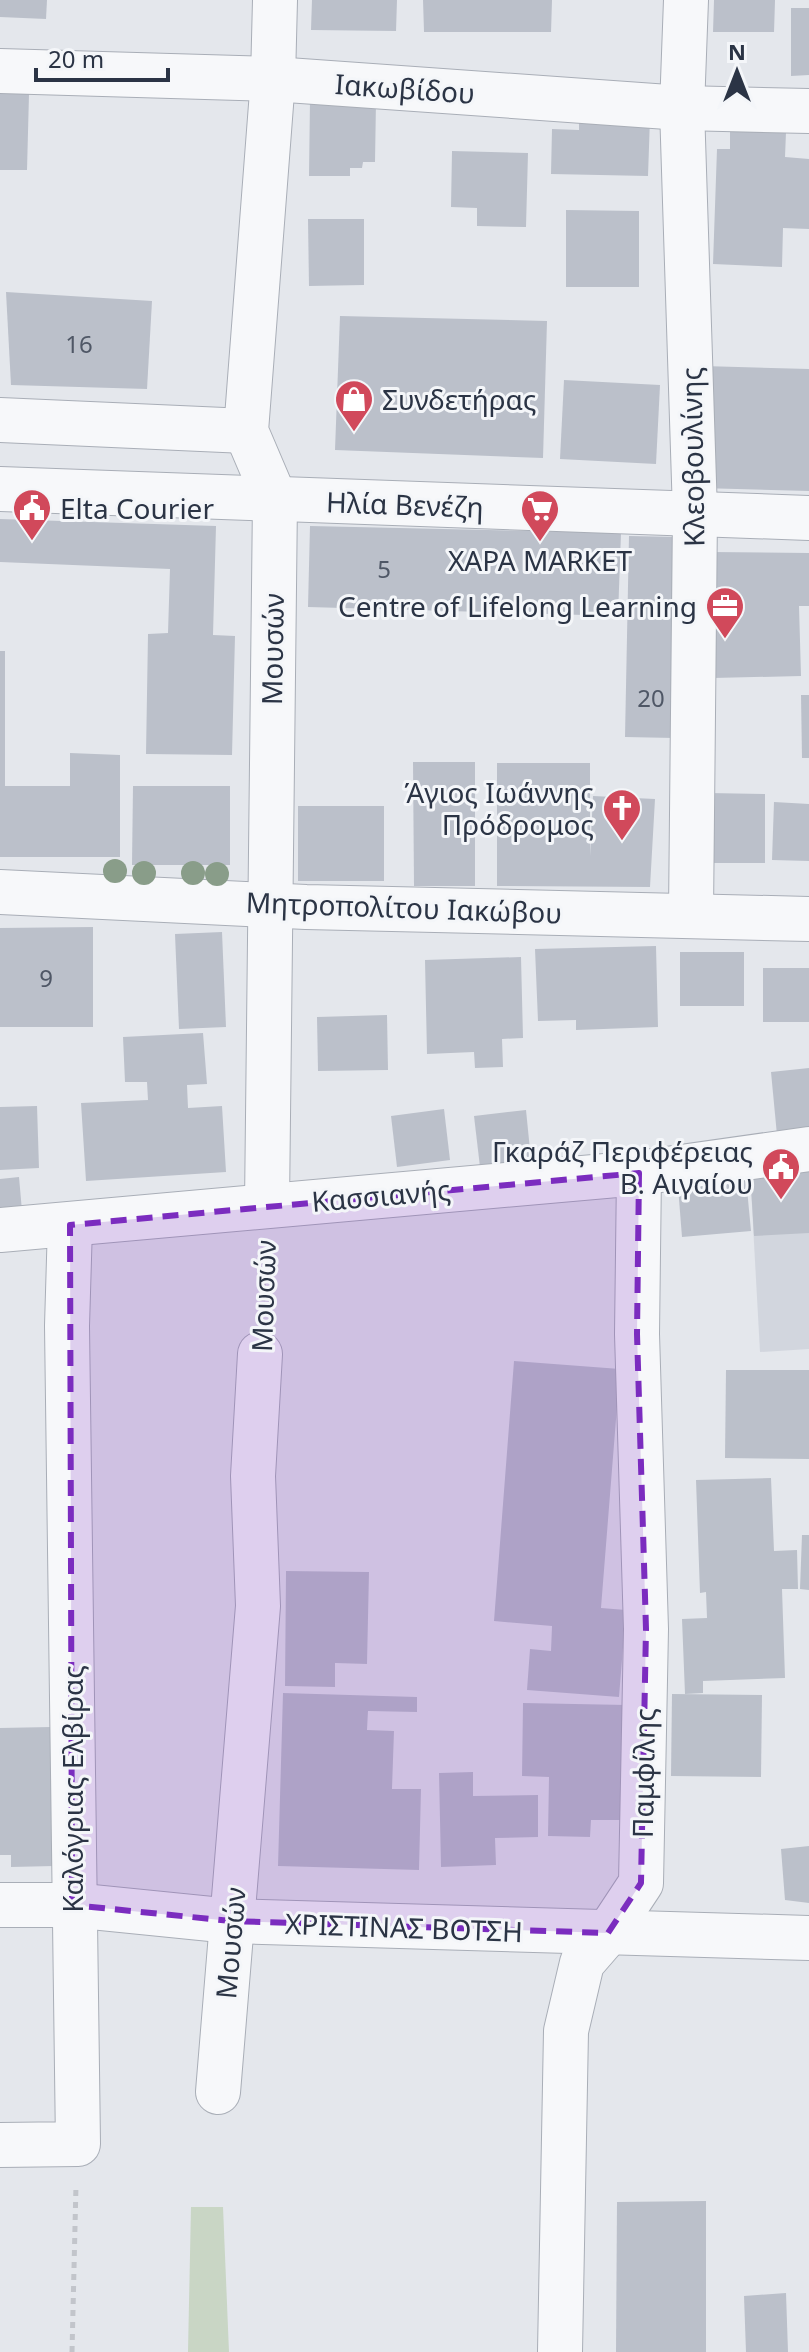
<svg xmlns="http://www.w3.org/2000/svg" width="809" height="2352" viewBox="0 0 809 2352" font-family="'Noto Sans',sans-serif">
  <rect width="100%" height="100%" fill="#e4e7ec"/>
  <polygon fill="#d2d6de" points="809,1167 809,1349 760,1352 750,1170"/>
  <polygon fill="#c9d6c5" points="191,2207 223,2207 229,2352 188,2352"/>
  <g fill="#bbc0ca">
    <polygon points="0,0 47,0 46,19 0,17"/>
    <polygon points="312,0 397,0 396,31 311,30"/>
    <polygon points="423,0 552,0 551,32 424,32"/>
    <polygon points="714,0 775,0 774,32 713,32"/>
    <polygon points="791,8 809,8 809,75 791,76"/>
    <polygon points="0,94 29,94 27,170 0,170"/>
    <polygon points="310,100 376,101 375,162 363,162 362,168 350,168 350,176 309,176"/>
    <polygon points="579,116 650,118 648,176 551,174 552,129 579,130"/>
    <polygon points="730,130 786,132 785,157 809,159 809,229 783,228 782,267 713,264 717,149 730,149"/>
    <polygon points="452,151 528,153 526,227 477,226 477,208 451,207"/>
    <polygon points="566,210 639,211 639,287 566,287"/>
    <polygon points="308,219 364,219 364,285 309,286"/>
    <polygon points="6,292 152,301 147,389 11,385"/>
    <polygon points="340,316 547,321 543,458 335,450"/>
    <polygon points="703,366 809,369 809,491 700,488"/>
    <polygon points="564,380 660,385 656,464 560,459"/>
    <polygon points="0,519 216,526 213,635 235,636 232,755 146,754 148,634 168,633 170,569 0,562"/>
    <polygon points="310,526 621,533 618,616 308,607"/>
    <polygon points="629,536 680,537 674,738 625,737"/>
    <polygon points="711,552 809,553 809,606 799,606 801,676 713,678"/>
    <polygon points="0,651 5,651 5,786 70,786 70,753 120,755 120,857 0,857"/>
    <polygon points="801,695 809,695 809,758 802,758"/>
    <polygon points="413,762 475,762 475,886 414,886"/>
    <polygon points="497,763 590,763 590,856 593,796 655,799 650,887 497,886"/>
    <polygon points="133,786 230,786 230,865 132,865"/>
    <polygon points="708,793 765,794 765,863 708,863"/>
    <polygon points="774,802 809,804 809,861 772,860"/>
    <rect x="298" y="806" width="86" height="75"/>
    <polygon points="93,927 93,1027 0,1027 0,928"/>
    <polygon points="222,932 226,1027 179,1029 175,934"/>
    <polygon points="656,946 658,1027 576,1030 576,1020 538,1021 535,949"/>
    <rect x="680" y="952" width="64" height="54"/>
    <polygon points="521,957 523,1038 502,1039 503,1067 475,1068 474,1052 427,1054 425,960"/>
    <rect x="763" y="968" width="46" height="54"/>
    <polygon points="387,1015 388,1070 318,1071 317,1017"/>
    <polygon points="203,1033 207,1084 187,1085 188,1108 222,1106 226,1172 86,1181 81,1103 148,1100 147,1082 125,1082 123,1037"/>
    <polygon points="809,1068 809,1132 777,1135 771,1072"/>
    <polygon points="37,1106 39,1168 0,1170 0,1107"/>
    <polygon points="444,1109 450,1160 397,1167 391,1116"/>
    <polygon points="526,1110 531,1160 480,1167 474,1116"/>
    <polygon points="809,1167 809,1233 754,1236 750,1170"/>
    <polygon points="745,1168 751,1231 682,1237 677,1174"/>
    <polygon points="19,1177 22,1211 0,1213 0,1179"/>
    <polygon points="514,1361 620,1369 601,1608 626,1610 619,1697 527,1690 530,1649 551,1651 552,1626 494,1621"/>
    <polygon points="726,1370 809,1370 809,1459 725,1458"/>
    <polygon points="771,1478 774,1551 797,1550 798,1589 782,1589 785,1678 703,1681 703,1693 685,1694 682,1619 707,1618 706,1592 700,1593 696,1480"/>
    <polygon points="802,1535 809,1535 809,1590 800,1589"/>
    <polygon points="286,1571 369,1572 367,1664 335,1663 335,1687 285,1686"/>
    <polygon points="283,1693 417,1697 417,1712 368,1711 367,1730 394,1731 392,1789 421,1789 419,1870 278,1866"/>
    <polygon points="672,1694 762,1695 761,1777 671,1776"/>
    <polygon points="523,1703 627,1705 625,1820 591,1820 590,1837 548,1836 549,1777 522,1776"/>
    <polygon points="51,1727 54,1866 11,1867 11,1855 0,1855 0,1728"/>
    <polygon points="473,1772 473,1796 538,1795 538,1837 495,1838 496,1865 441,1867 439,1773"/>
    <polygon points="809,1846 809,1903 785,1900 781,1849"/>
    <polygon points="706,2201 706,2352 616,2352 617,2202"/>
    <polygon points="786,2293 788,2352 746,2352 744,2296"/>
  </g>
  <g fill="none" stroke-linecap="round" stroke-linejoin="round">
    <defs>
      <g id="minor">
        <polyline points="686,0 682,108 695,513 691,914"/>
        <polyline points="0,71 273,79 682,108 809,111"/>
        <polyline points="0,420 246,431"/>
        <polyline points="0,489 809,518"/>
        <polyline points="0,892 306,907 809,919"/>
        <polyline points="267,1205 275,499 246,431 273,79 275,0"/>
        <polyline points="0,1230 639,1173 809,1149"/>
        <polyline points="0,1905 72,1905 231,1921 809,1938"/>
        <polyline points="218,2092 258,1606 253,1476 260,1354"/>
        <polyline points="0,2145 78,2144 67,1326 70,1225"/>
        <polyline points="560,2352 566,2031 582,1963 608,1933 641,1883 646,1629 637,1334 639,1173"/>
      </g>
    </defs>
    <use href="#minor" stroke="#a9aeb7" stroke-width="46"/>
    <g stroke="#c2c5cb" stroke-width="5" stroke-dasharray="6 6" stroke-linecap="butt">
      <polyline points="262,1313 265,1251"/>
      <polyline points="72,2352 76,2185"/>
    </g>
    <use href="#minor" stroke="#f7f8fa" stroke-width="44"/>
  </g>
  <g fill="#899d89">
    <circle cx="115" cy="871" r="12"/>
    <circle cx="144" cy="873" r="12"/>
    <circle cx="193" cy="873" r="12"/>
    <circle cx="217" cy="874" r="12"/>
  </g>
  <path fill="#7b2cbf" fill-opacity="0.2" stroke="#7b2cbf" stroke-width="6" stroke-dasharray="16 10" stroke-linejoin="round" d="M639,1173L637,1334L646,1629L641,1883L608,1933L231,1921L72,1905L70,1225Z"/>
  <defs>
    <symbol id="shop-pin" viewBox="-11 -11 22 30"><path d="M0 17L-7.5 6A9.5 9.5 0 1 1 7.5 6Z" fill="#d1495b" stroke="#f4f6f9"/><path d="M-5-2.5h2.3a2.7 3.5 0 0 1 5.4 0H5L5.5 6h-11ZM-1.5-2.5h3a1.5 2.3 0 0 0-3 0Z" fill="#fff"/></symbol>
    <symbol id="civic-pin" viewBox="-11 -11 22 30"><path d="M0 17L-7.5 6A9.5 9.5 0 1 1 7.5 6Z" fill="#d1495b" stroke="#f4f6f9"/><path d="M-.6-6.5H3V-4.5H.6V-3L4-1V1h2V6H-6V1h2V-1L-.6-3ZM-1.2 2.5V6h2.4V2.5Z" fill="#fff"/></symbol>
    <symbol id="supermarket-pin" viewBox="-11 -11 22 30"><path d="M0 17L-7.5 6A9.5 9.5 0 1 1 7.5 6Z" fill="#d1495b" stroke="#f4f6f9"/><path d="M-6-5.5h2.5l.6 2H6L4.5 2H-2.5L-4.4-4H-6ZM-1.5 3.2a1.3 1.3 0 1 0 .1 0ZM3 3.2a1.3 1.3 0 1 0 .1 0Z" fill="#fff"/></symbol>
    <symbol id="office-pin" viewBox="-11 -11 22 30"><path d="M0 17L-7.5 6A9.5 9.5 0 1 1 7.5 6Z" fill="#d1495b" stroke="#f4f6f9"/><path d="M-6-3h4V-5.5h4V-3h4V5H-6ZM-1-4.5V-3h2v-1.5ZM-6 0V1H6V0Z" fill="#fff"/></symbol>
    <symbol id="church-pin" viewBox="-11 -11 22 30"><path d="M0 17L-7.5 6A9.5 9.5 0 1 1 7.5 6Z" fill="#d1495b" stroke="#f4f6f9"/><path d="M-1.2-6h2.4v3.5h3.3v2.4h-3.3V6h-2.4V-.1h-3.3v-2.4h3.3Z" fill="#fff"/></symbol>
  </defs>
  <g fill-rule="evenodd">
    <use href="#shop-pin" x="332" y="377" width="44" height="60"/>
    <use href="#civic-pin" x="10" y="486" width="44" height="60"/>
    <use href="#supermarket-pin" x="518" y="487" width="44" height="60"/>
    <use href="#office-pin" x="703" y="584" width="44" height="60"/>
    <use href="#church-pin" x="600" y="786" width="44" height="60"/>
    <use href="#civic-pin" x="759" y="1145" width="44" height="60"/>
  </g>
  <g text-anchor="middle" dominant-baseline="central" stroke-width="6" stroke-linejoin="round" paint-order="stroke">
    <g font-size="24" fill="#4f5766">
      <text x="79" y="343">16</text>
      <text x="384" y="568">5</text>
      <text x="651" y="697">20</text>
      <text x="46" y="977">9</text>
    </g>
    <g font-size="28" fill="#2b3445" stroke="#f4f6f9">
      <text transform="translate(405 88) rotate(4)">Ιακωβίδου</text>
      <text transform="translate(692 457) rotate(-91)">Κλεοβουλίνης</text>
      <text transform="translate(405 504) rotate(2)">Ηλία Βενέζη</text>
      <text transform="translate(272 649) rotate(-89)">Μουσών</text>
      <text transform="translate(404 907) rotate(2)">Μητροπολίτου Ιακώβου</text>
      <text transform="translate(381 1195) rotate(-5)">Κασσιανής</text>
      <text transform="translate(263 1296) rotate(-88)">Μουσών</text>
      <text transform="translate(643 1773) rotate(-89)">Παμφίλης</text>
      <text transform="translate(72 1789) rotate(-90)">Καλόγριας Ελβίρας</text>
      <text transform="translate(404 1927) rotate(2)">ΧΡΙΣΤΙΝΑΣ ΒΟΤΣΗ</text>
      <text transform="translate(230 1943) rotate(-85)">Μουσών</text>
    </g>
    <g font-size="28" fill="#2b3445" stroke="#f4f6f9" text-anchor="end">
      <text x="382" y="399" text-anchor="start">Συνδετήρας</text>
      <text x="60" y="508" text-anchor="start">Elta Courier</text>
      <text x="540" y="560" text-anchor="middle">XAPA MARKET</text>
      <text x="697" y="606">Centre of Lifelong Learning</text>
      <text x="594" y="792">Άγιος Ιωάννης<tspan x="594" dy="32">Πρόδρομος</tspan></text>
      <text x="753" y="1151">Γκαράζ Περιφέρειας<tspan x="753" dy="32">Β. Αιγαίου</tspan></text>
    </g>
  </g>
  <g transform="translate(737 72)" stroke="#f4f6f9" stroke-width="6" paint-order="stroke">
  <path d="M0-6L14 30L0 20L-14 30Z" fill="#2b3445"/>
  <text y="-12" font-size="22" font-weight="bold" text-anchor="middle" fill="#2b3445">N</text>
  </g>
  <path d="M36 68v12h132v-12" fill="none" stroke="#2b3445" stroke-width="4"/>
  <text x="48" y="68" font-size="24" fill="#2b3445" stroke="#f4f6f9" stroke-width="6" paint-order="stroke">20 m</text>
</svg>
